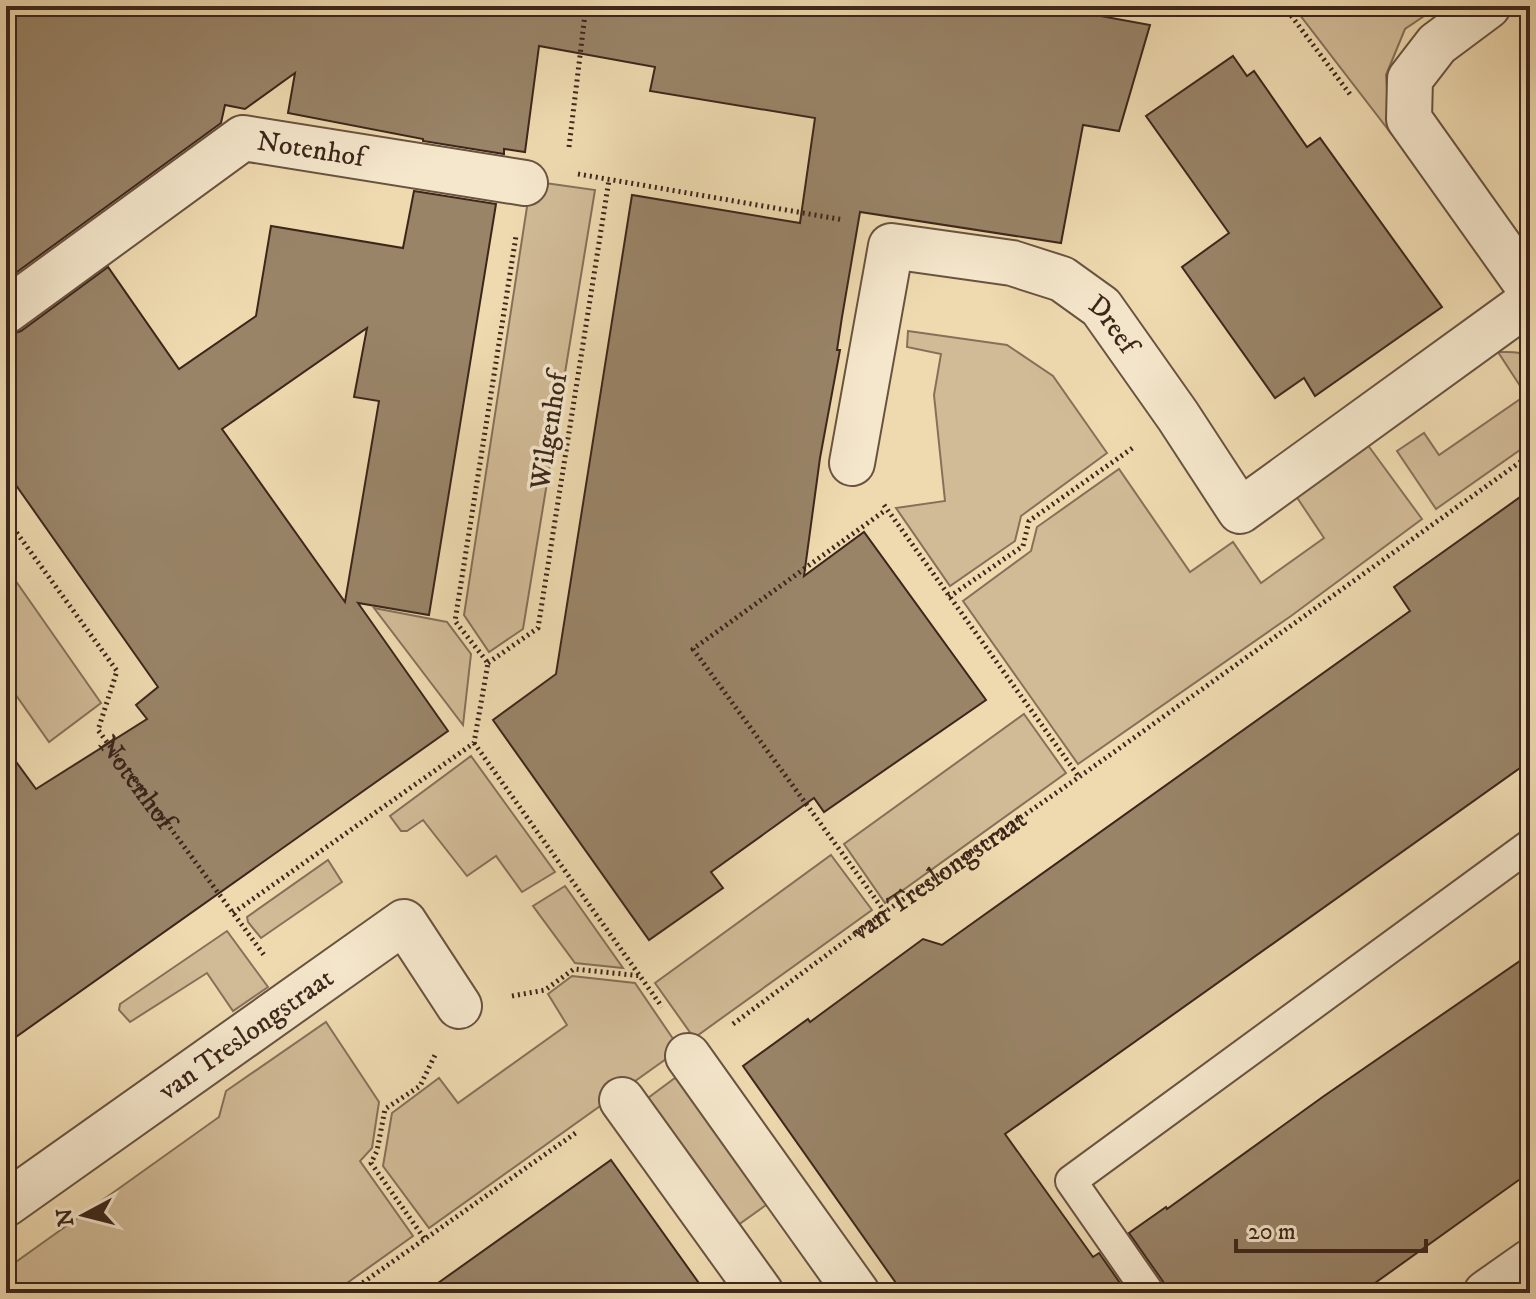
<svg xmlns="http://www.w3.org/2000/svg" width="1536" height="1299" viewBox="0 0 1536 1299" font-family="'IM FELL DW Pica',serif">
  <rect width="100%" height="100%" fill="#efdab0"/>
  <filter id="stains"><feTurbulence type="fractalNoise" baseFrequency=".0025" numOctaves="4"/><feColorMatrix values="0 0 0 0 .2 0 0 0 0 .09 0 0 0 0 .02 0 0 0 .5 -.17"/></filter>
  <radialGradient id="worn" r=".72"><stop offset=".6" stop-color="#630" stop-opacity="0"/><stop offset="1" stop-color="#630" stop-opacity=".3"/></radialGradient>
  <g fill="#d1bb97" stroke="#867059" stroke-width="2">
    <polygon points="1293,6 1439,6 1405,29 1386,75 1390,132"/>
    <polygon points="531,181 595,190 523,629 489,652 464,615"/>
    <polygon points="908,331 1007,345 1053,376 1107,453 1021,516 1015,541 950,586 896,508 945,501 934,395 941,354 907,347"/>
    <path d="M1498,352C1511,352 1522,350 1530,361V443L1436,509L1397,451L1424,433L1439,455L1526,395Z"/>
    <polygon points="1367,444 1422,519 1291,616 1078,764 963,601 1031,551 1037,527 1119,469 1190,572 1233,542 1261,583 1324,538 1296,496"/>
    <polygon points="6,567 101,703 49,742 6,681"/>
    <polygon points="374,608 447,622 471,654 463,725"/>
    <polygon points="1024,714 1066,773 885,903 844,844"/>
    <polygon points="471,756 555,872 522,892 496,856 467,876 423,820 407,831 401,831 390,816"/>
    <polygon points="831,855 872,910 694,1038 655,983"/>
    <polygon points="328,860 342,882 261,938 248,922 247,917"/>
    <polygon points="565,886 623,968 575,963 533,906"/>
    <polygon points="227,931 268,987 233,1011 207,973 130,1022 119,1010 120,1004"/>
    <polygon points="572,976 635,983 680,1049 429,1228 383,1166 392,1113 439,1078 458,1103 567,1025 548,994"/>
    <polygon points="326,1022 379,1102 372,1148 360,1161 413,1236 333,1293 6,1293 6,1269 219,1117 226,1091"/>
    <polygon points="683,1072 773,1200 738,1225 648,1098"/>
  </g>
  <g fill="#998468" stroke="#3c261b" stroke-width="2" fill-rule="evenodd">
    <polygon points="6,6 1046,6 1150,25 1119,131 1083,125 1061,243 860,212 842,317 837,350 840,350 820,458 804,576 864,532 986,700 824,812 814,798 711,872 723,888 649,940 493,720 556,674 632,195 800,223 815,118 650,91 655,67 539,46 525,152 504,149 504,154 423,141 423,139 288,113 295,73 245,109 225,105 221,123 6,280"/>
    <polygon points="1233,56 1247,76 1254,71 1307,147 1320,138 1442,307 1315,396 1304,378 1275,398 1182,267 1229,233 1146,116"/>
    <path d="M414,191L496,204L429,615L358,603L448,731L6,1044V748L36,789L147,719L136,705L158,687L6,471V336L21,331L108,267L179,369L256,316L271,226L403,248ZM367,328L354,397L379,401L345,602L222,429Z"/>
    <polygon points="1530,490 1530,761 1005,1134 1093,1257 1099,1253 1127,1293 903,1293 743,1066 808,1019 810,1022 923,939 942,945 1410,611 1394,587"/>
    <polygon points="1530,954 1530,1172 1361,1293 1167,1293 1164,1283 1129,1233 1166,1207 1167,1209 1324,1096"/>
    <polygon points="611,1160 706,1293 424,1293"/>
  </g>
  <g fill="none" stroke-linecap="round" stroke-linejoin="round">
    <defs>
      <polyline id="service" points="1149,1293 1071,1181 1530,845"/>
      <g id="pedestrian">
        <polyline points="688,1056 857,1293"/>
        <polyline points="622,1100 761,1293"/>
      </g>
      <g id="minor">
        <polyline points="1488,6 1437,44 1410,79 1409,119 1530,289"/>
        <path id="s3" d="M6,311L243,138L525,183"/>
        <path id="s4" d="M852,463L891,246L1012,263L1062,279L1101,307L1178,416L1240,511L1530,301"/>
        <path id="s5" d="M6,1204L404,922L459,1006"/>
        <polyline points="1486,1293 1530,1262"/>
      </g>
    </defs>
    <use href="#service" stroke="#695340" stroke-width="34"/>
    <use href="#pedestrian" stroke="#695340" stroke-width="48"/>
    <use href="#minor" stroke="#695340" stroke-width="48"/>
    <g stroke="#3c261b" stroke-width="5" stroke-dasharray="2 4" stroke-linecap="butt">
      <polyline points="1284,6 1352,97"/>
      <polyline points="569,147 586,6"/>
      <polyline points="578,174 844,220"/>
      <polyline points="884,505 1079,777"/>
      <polyline points="883,512 693,649 885,912"/>
      <path id="s1" d="M6,518L117,671L98,730L264,955"/>
      <polyline points="949,597 1023,546 1029,521 1134,447"/>
      <polyline points="488,663 538,628 609,180"/>
      <polyline points="474,743 662,1007"/>
      <polyline points="233,913 474,743 488,663 455,621 516,236"/>
      <polyline points="512,996 545,990 574,969 642,976"/>
      <path id="s2" d="M733,1024L885,912L1079,777L1530,455"/>
      <polyline points="424,1238 371,1163 377,1151 385,1109 420,1086 436,1053"/>
      <polyline points="348,1293 577,1132"/>
    </g>
    <use href="#service" stroke="#f5e7cc" stroke-width="30"/>
    <use href="#pedestrian" stroke="#f5e7cc" stroke-width="44"/>
    <use href="#minor" stroke="#f5e7cc" stroke-width="44"/>
  </g>
  <g text-anchor="middle" dominant-baseline="central" stroke-width="7" stroke-linejoin="round" paint-order="stroke">
    <g font-size="28" fill="#3c261b" stroke="#f5e7cc">
      <text stroke="none"><textPath href="#s3" startOffset="362">Notenhof</textPath></text>
      <text stroke="none"><textPath href="#s4" startOffset="464">Dreef</textPath></text>
      <text transform="translate(549 431) rotate(-81)">Wilgenhof</text>
      <text stroke="none"><textPath href="#s1" startOffset="316">Notenhof</textPath></text>
      <text stroke="none"><textPath href="#s2" startOffset="254">van Treslongstraat</textPath></text>
      <text stroke="none"><textPath href="#s5" startOffset="294">van Treslongstraat</textPath></text>
    </g>
  </g>
  <rect width="1536" height="1299" fill="none" stroke="#efdab0" stroke-width="32"/>
  <rect x="8" y="8" width="1520" height="1283" fill="none" stroke="#3c261b" stroke-width="4"/>
  <rect x="16" y="16" width="1504" height="1267" fill="none" stroke="#3c261b" stroke-width="2"/>
  <g transform="translate(84 1215) rotate(263)" stroke="#f5e7cc" stroke-width="6" paint-order="stroke">
  <path d="M0-6L14 30L0 20L-14 30Z" fill="#3c261b"/>
  <text y="-12" font-size="22" font-weight="bold" text-anchor="middle" fill="#3c261b">N</text>
  </g>
  <path d="M1236 1239v12h190v-12" fill="none" stroke="#3c261b" stroke-width="4"/>
  <text x="1248" y="1239" font-size="24" fill="#3c261b" stroke="#f5e7cc" stroke-width="6" paint-order="stroke">20 m</text>
  <rect width="100%" height="100%" filter="url(#stains)"/>
  <rect width="100%" height="100%" fill="url(#worn)"/>
</svg>
